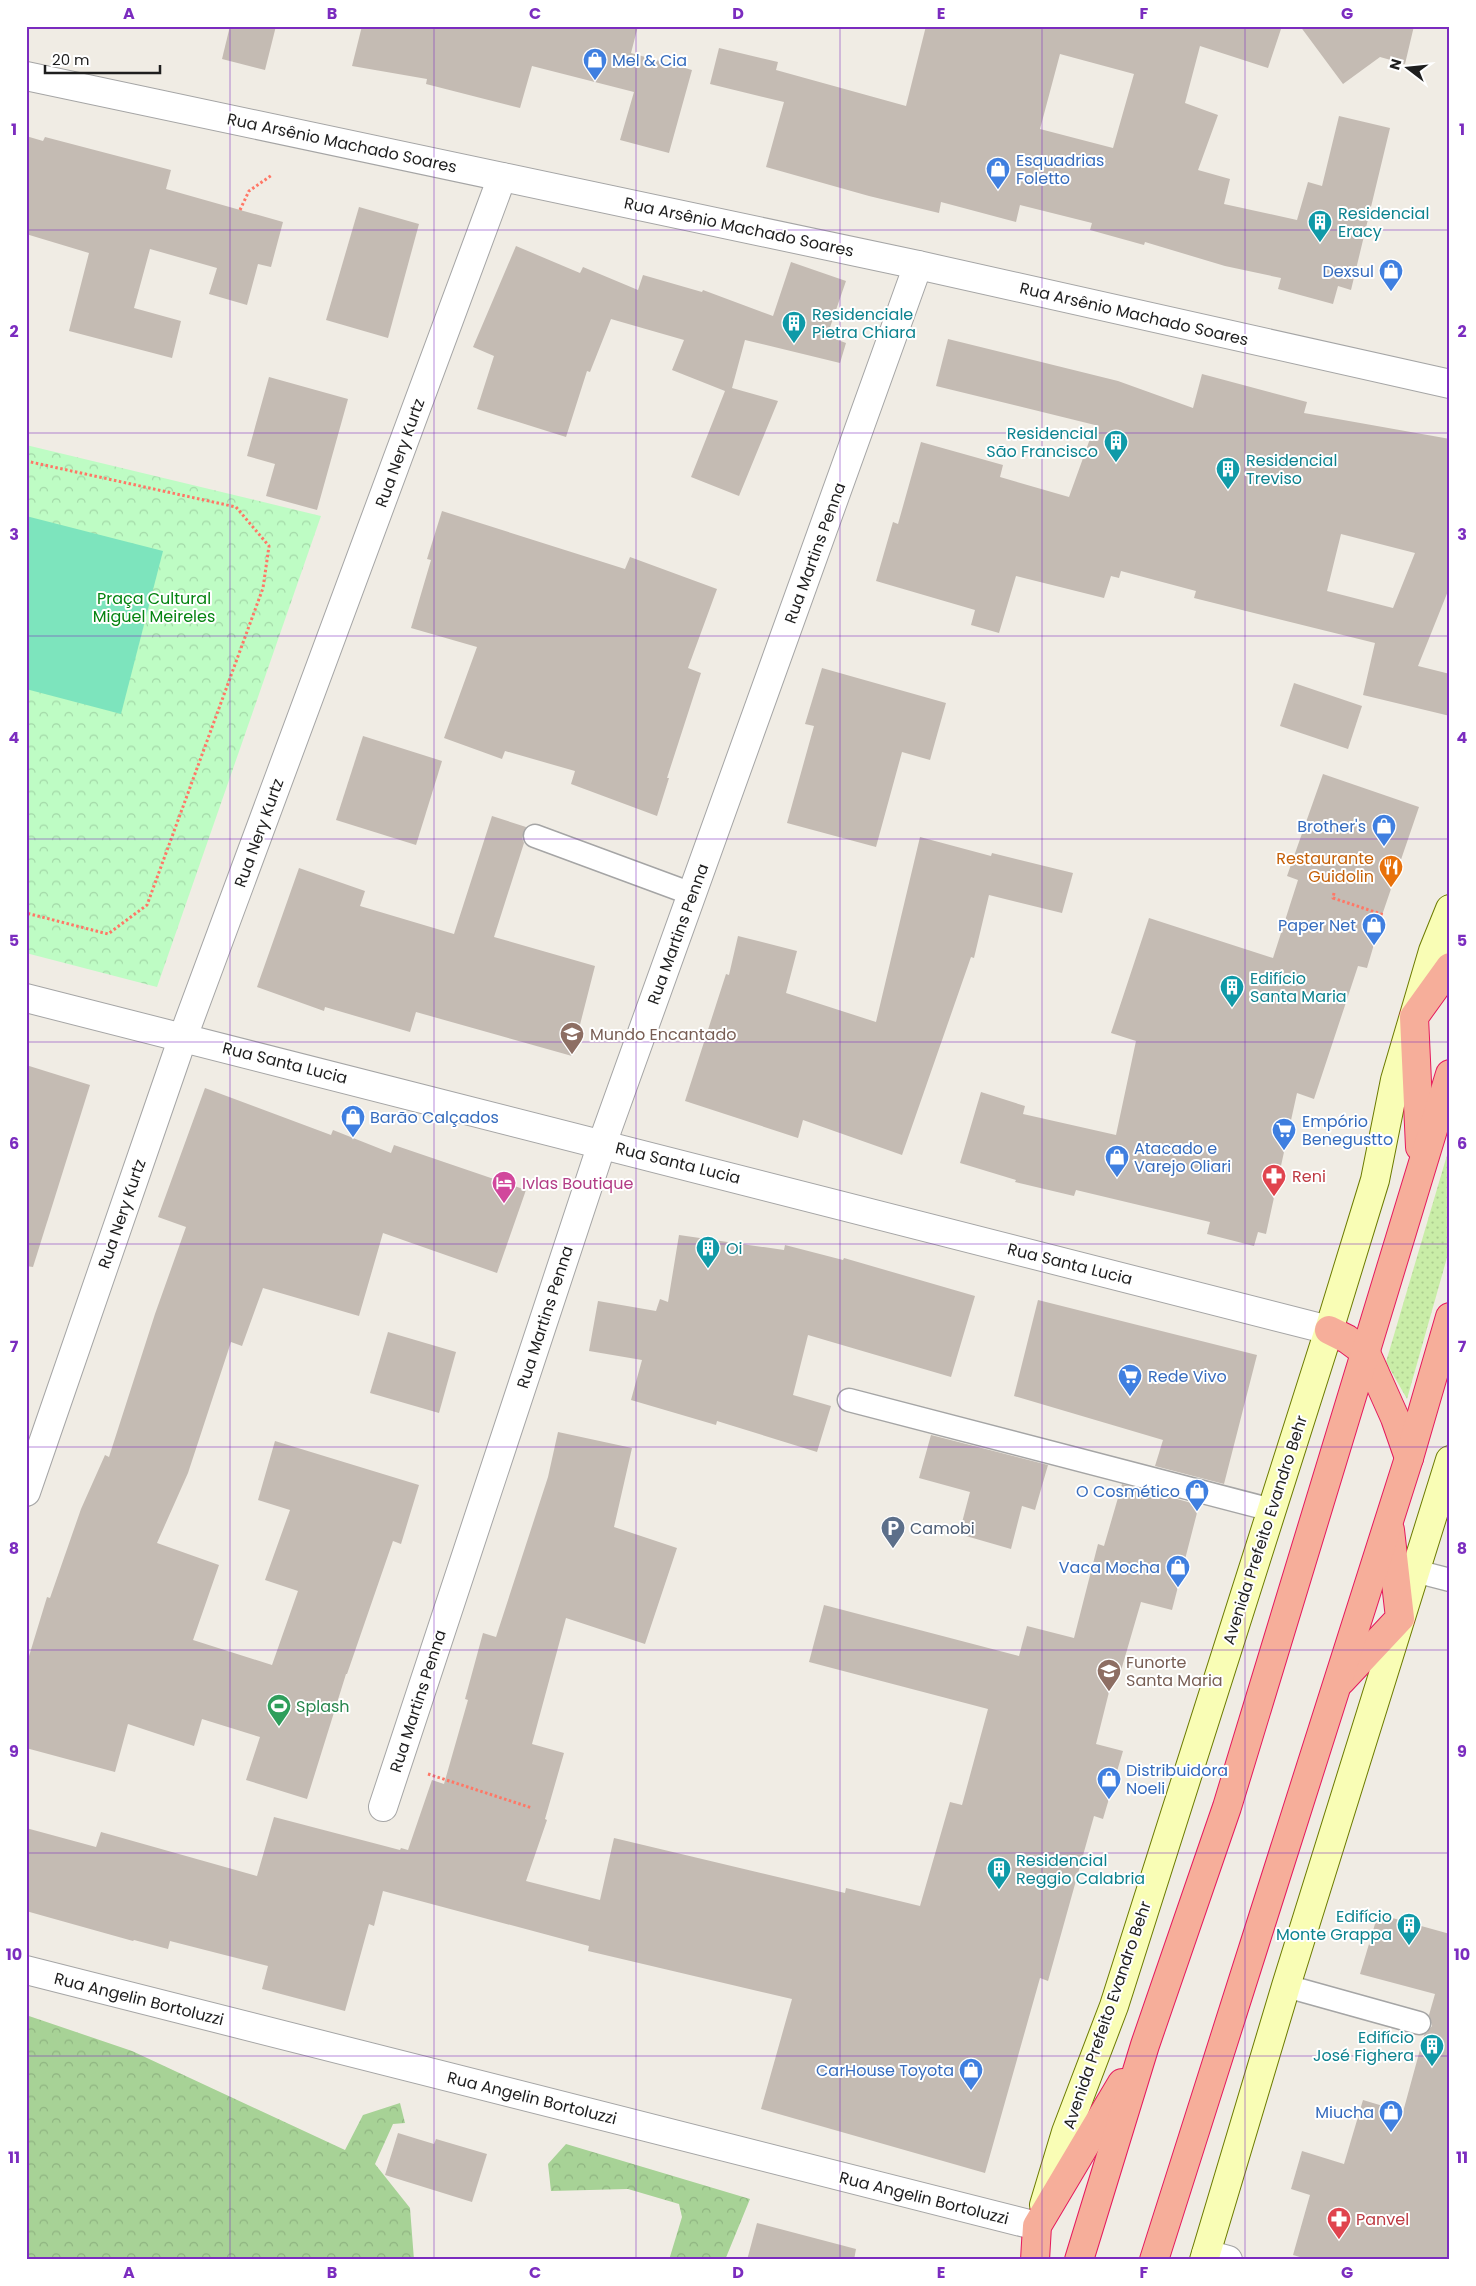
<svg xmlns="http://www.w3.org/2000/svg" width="1476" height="2286" viewBox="0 0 1476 2286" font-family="Poppins,sans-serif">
  <defs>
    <pattern id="grass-dots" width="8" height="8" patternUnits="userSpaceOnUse" patternTransform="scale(1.25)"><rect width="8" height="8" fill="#c9eda7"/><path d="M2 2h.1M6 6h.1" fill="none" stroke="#accb8f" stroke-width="1.8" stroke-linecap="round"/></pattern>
    <pattern id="forest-crowns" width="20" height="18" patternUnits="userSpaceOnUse" patternTransform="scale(1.25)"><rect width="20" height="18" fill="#a7d296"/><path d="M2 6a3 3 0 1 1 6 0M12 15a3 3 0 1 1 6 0" fill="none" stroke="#8fb481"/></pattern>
    <pattern id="park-crowns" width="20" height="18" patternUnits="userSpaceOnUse" patternTransform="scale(1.25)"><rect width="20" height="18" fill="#befcc4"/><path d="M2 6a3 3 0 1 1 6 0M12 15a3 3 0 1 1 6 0" fill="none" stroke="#a3d8a8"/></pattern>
  </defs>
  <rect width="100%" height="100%" fill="#f0ece4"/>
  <polygon fill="url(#grass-dots)" points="1450,1145 1450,1247 1407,1399 1386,1362"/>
  <g fill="url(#forest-crowns)">
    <polygon points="26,2015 132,2051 345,2150 363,2115 400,2103 405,2123 393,2124 375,2164 410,2208 414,2260 26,2260"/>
    <polygon points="566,2144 750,2199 725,2260 669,2260 682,2217 679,2204 628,2189 551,2191 548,2164"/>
  </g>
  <polygon fill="url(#park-crowns)" points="26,445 321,516 157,987 26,953"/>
  <polygon fill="#7de4bd" points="26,516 163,551 121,714 26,689"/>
  <g fill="#c4bbb3" fill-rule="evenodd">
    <polygon points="230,26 276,26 265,70 222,59"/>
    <polygon points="362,26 638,26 631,53 692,70 669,153 620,140 634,92 532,66 520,108 426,84 427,79 352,66"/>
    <path d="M926,26H1282L1268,68L1200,46L1185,103L1218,115L1198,170L1230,179L1224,204L1297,220L1308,182L1322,186L1339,116L1390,128L1351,290L1338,286L1333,304L1278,289L1281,278L1225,266L1145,242L1144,245L1090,230L1092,223L1020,205L1016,222L941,202L939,213L869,196L766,167L784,102L710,84L719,48L778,62L776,70L906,106ZM1060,54L1134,74L1113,148L1040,129Z"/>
    <polygon points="1300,26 1414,26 1405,64 1380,57 1343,84"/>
    <polygon points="26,136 43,141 45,137 171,170 166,189 283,222 271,267 258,264 247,305 209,294 217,268 150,249 134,308 181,321 172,358 69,331 89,253 26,234"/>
    <polygon points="359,207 419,224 388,338 326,320"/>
    <polygon points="516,246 580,273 583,267 638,290 643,275 702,292 703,290 773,316 791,262 846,281 827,336 846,343 840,363 745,340 732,388 778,401 739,496 691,477 725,391 672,370 684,340 611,319 590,372 587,371 566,437 477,409 494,356 473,347"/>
    <path d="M948,339L1118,381L1193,408L1202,374L1307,402L1304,413L1450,439V586L1418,666L1450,674V716L1363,695L1375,643L1194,598L1196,591L1121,571L1119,578L1111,576L1104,598L1016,576L999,633L971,625L975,610L876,581L893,522L898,524L921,442L1003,465L1000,477L1069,497L1095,425L936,386ZM1341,534L1415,553L1393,608L1327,591Z"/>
    <polygon points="269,377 348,399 317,510 266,496 275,464 247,456"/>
    <polygon points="442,511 625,569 630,557 717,589 688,668 701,673 667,778 669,778 657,816 571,784 575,771 505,751 502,759 444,738 477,647 411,628 431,560 427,559"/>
    <polygon points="822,668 946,703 930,760 902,752 876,847 787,823 814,726 805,724"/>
    <polygon points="1294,683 1362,706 1348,749 1280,726"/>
    <polygon points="363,736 442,761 416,845 336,820"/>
    <polygon points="1323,774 1419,807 1379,924 1380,924 1367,968 1358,966 1314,1099 1297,1093 1266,1234 1258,1232 1254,1246 1207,1234 1210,1222 1076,1190 1074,1196 1015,1182 1016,1180 960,1163 981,1092 1025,1106 1023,1114 1116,1135 1136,1041 1111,1033 1149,918 1273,958 1298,880 1287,876"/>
    <polygon points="492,816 526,827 522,838 524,843 494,937 595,966 572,1056 416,1012 410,1032 325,1007 324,1011 257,987 299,868 365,891 360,906 454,934"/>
    <polygon points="920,837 991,856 992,853 1073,873 1062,913 989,895 974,958 971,957 902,1155 803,1120 798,1138 685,1101 726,974 729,975 738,936 797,951 786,993 876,1022"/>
    <polygon points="26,1065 90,1085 33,1267 26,1266"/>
    <polygon points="205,1088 331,1135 333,1130 391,1153 394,1145 526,1190 497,1273 383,1233 359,1316 263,1288 242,1346 231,1342 188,1473 157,1543 219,1565 193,1640 272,1665 298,1591 265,1580 290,1510 258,1500 275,1441 419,1485 401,1544 393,1541 347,1674 346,1674 307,1799 246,1780 260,1737 202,1719 194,1746 128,1724 115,1772 26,1748 26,1666 47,1597 50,1598 81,1509 105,1455 109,1457 155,1314 186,1227 158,1217"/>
    <polygon points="679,1235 784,1250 785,1245 843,1260 844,1258 975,1296 951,1377 808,1335 793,1395 831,1406 817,1452 717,1421 716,1425 631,1400 642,1360 589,1351 598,1301 656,1311 660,1299 668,1302"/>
    <polygon points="1038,1300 1257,1355 1224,1484 1155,1466 1163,1440 1014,1396"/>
    <polygon points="388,1332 456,1352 439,1413 370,1393"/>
    <polygon points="558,1432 632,1448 614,1527 677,1548 645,1644 566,1618 532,1744 564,1753 545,1819 547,1820 526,1881 600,1900 614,1838 845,1893 846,1888 920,1906 950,1802 962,1805 988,1709 809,1662 824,1605 1019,1656 1027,1626 1074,1638 1098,1544 1104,1546 1122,1484 1199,1505 1172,1610 1141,1602 1120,1674 1114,1672 1096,1744 1123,1751 1103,1819 1094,1816 1048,1981 1040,1978 985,2173 761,2109 792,1999 588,1951 589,1946 383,1891 374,1926 369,1924 345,2011 262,1989 268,1966 170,1941 168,1949 134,1940 133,1941 26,1911 26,1828 96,1847 101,1832 257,1876 274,1817 400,1850 401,1848 408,1850 432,1780 444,1784 468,1700 465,1699 483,1633 496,1637 548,1477"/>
    <polygon points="931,1435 1048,1465 1035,1510 1022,1506 1011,1549 959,1534 970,1492 919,1478"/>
    <polygon points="1378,1914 1450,1934 1450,2260 1310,2260 1293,2255 1310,2195 1291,2189 1302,2151 1344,2164 1363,2100 1403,2112 1424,2035 1432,2026 1429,2015 1435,1994 1360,1974"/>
    <polygon points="398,2133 434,2144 436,2139 487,2154 472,2202 385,2175"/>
    <polygon points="757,2223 856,2249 854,2260 747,2260"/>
  </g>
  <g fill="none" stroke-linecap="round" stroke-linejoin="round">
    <defs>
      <g id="service">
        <polyline points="535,836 692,894"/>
        <polyline points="849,1400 1272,1510"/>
        <polyline points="1415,1571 1450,1580"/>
        <polyline points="1286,1986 1419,2023"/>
      </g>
      <g id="minor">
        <polyline points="26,76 918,265 1450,384"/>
        <polyline points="26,998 1329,1330"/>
        <polyline points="26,1492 183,1037 502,177"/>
        <polyline points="383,1807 602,1144 918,265"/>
        <polyline points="26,1970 1037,2226"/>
        <polyline points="1206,2254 1228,2260"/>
      </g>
      <g id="secondary">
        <polyline points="1044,2205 1066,2132 1114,2006 1329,1330 1375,1180 1395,1080 1433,951 1450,909"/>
        <polyline points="1204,2260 1286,1986 1450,1460"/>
      </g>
      <g id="trunk">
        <polyline points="1420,1147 1414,1017 1450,967"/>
        <polyline points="1329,1330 1347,1339 1366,1353 1395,1418 1409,1458"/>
        <polyline points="1341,1681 1400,1618 1390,1530"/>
        <polyline points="1035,2260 1037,2226 1122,2083"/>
        <polyline points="1079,2260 1145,2045 1227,1807 1450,1074"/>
        <polyline points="1154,2260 1409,1458 1450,1317"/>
      </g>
    </defs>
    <use href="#service" stroke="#a5a5a5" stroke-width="25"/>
    <use href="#minor" stroke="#a5a5a5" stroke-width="30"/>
    <use href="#secondary" stroke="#6c7b00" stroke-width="30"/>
    <use href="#trunk" stroke="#e51a5d" stroke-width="30"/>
    <g stroke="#f76" stroke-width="3" stroke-dasharray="2.5 2.5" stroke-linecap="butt">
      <polyline points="240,210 249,191 272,175"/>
      <polyline points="26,461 236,507 269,546 263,588 147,905 108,934 26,913"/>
      <polyline points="1334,893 1333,898 1384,915"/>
      <polyline points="428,1774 532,1808"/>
    </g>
    <use href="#service" stroke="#fff" stroke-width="22"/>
    <use href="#minor" stroke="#fff" stroke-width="28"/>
    <use href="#secondary" stroke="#f9fdb5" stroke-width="28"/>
    <use href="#trunk" stroke="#f6ae9a" stroke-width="28"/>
  </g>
  <path fill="none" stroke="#7b2cbf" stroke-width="1" stroke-opacity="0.55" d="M230,26V2260M434,26V2260M636,26V2260M840,26V2260M1042,26V2260M1245,26V2260M26,230H1450M26,433H1450M26,636H1450M26,839H1450M26,1042H1450M26,1244H1450M26,1447H1450M26,1650H1450M26,1853H1450M26,2056H1450"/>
  <defs>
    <symbol id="shop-pin" viewBox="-11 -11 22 30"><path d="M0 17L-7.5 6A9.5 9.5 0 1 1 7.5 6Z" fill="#3f7fe0" stroke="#fff"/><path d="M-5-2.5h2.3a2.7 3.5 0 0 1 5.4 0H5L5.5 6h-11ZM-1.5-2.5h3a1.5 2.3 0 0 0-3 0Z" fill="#fff"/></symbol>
    <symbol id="building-pin" viewBox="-11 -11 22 30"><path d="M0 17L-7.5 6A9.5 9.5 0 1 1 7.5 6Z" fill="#0f9aa8" stroke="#fff"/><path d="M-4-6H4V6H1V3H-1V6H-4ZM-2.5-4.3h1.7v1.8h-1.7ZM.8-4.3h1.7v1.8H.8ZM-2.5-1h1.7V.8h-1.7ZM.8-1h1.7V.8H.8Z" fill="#fff"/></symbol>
    <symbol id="restaurant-pin" viewBox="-11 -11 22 30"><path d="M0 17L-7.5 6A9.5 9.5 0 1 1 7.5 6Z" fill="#e8710a" stroke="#fff"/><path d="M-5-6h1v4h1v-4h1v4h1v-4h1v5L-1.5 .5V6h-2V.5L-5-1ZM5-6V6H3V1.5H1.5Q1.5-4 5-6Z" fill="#fff"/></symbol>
    <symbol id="school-pin" viewBox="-11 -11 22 30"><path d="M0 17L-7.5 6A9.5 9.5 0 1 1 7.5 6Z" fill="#8d6e63" stroke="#fff"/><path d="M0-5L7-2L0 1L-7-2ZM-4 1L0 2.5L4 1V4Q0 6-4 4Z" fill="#fff"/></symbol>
    <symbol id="supermarket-pin" viewBox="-11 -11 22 30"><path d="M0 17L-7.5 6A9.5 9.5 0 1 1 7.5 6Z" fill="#3f7fe0" stroke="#fff"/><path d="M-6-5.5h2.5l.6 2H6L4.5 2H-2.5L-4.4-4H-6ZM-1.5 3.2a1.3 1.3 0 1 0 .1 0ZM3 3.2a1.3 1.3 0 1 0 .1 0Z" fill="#fff"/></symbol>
    <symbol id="pharmacy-pin" viewBox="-11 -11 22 30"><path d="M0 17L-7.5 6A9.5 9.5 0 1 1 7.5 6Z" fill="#e0444e" stroke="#fff"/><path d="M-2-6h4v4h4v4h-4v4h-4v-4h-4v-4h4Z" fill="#fff"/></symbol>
    <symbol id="hotel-pin" viewBox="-11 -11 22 30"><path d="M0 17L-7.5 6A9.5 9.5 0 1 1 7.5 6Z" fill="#d1479c" stroke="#fff"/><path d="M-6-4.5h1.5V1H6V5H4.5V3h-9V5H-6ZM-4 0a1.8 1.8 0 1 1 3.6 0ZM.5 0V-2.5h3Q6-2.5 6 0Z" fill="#fff"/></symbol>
    <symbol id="parking-pin" viewBox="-11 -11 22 30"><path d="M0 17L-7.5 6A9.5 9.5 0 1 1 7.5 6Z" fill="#5c6f8a" stroke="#fff"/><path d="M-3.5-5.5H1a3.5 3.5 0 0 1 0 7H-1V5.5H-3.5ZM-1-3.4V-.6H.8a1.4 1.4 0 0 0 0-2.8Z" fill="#fff"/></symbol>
    <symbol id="university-pin" viewBox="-11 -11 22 30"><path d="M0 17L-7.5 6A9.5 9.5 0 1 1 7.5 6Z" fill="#8d6e63" stroke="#fff"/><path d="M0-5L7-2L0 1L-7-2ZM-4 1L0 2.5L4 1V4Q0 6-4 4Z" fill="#fff"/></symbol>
    <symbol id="stadium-pin" viewBox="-11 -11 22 30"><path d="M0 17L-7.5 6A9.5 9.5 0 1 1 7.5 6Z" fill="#2e9e5b" stroke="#fff"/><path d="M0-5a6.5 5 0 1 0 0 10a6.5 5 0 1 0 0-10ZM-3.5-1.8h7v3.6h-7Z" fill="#fff"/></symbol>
  </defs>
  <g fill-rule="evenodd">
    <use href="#shop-pin" x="581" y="46" width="28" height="38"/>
    <use href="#shop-pin" x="984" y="155" width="28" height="38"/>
    <use href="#building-pin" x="1306" y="208" width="28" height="38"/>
    <use href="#shop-pin" x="1377" y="257" width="28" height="38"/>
    <use href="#building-pin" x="780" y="309" width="28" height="38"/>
    <use href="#building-pin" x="1102" y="428" width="28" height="38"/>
    <use href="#building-pin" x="1214" y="455" width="28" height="38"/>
    <use href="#shop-pin" x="1370" y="812" width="28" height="38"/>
    <use href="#restaurant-pin" x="1377" y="853" width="28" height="38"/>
    <use href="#shop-pin" x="1360" y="911" width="28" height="38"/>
    <use href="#building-pin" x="1218" y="973" width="28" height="38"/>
    <use href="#school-pin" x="558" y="1020" width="28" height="38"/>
    <use href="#shop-pin" x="339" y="1103" width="28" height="38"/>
    <use href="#supermarket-pin" x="1270" y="1116" width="28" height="38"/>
    <use href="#shop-pin" x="1103" y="1143" width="28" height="38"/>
    <use href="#pharmacy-pin" x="1260" y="1162" width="28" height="38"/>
    <use href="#hotel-pin" x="490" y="1169" width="28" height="38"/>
    <use href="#building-pin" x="694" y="1234" width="28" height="38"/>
    <use href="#supermarket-pin" x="1116" y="1362" width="28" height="38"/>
    <use href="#shop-pin" x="1183" y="1477" width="28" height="38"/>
    <use href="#parking-pin" x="879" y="1514" width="28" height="38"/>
    <use href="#shop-pin" x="1164" y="1553" width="28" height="38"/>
    <use href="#university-pin" x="1095" y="1657" width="28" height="38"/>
    <use href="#stadium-pin" x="265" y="1692" width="28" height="38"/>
    <use href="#shop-pin" x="1095" y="1765" width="28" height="38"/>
    <use href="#building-pin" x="985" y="1855" width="28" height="38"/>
    <use href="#building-pin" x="1395" y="1911" width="28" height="38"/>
    <use href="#building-pin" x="1418" y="2032" width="28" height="38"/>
    <use href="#shop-pin" x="957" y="2056" width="28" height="38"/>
    <use href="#shop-pin" x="1377" y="2098" width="28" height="38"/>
    <use href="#pharmacy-pin" x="1325" y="2205" width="28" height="38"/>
  </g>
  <g text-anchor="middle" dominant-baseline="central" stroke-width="4" stroke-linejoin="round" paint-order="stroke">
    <g font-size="16" fill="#366cbe" stroke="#fff" text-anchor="start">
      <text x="612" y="60">Mel &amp; Cia</text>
      <text x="1016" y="160">Esquadrias<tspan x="1016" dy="18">Foletto</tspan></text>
      <text x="1374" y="271" text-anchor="end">Dexsul</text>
      <text x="1366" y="826" text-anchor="end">Brother's</text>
      <text x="1356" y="925" text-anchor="end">Paper Net</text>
      <text x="370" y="1117">Barão Calçados</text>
      <text x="1302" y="1121">Empório<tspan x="1302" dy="18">Benegustto</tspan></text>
      <text x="1134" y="1148">Atacado e<tspan x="1134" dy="18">Varejo Oliari</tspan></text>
      <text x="1148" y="1376">Rede Vivo</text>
      <text x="1180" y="1491" text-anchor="end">O Cosmético</text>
      <text x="1160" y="1567" text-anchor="end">Vaca Mocha</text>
      <text x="1126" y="1770">Distribuidora<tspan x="1126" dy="18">Noeli</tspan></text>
      <text x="954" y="2070" text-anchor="end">CarHouse Toyota</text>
      <text x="1374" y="2112" text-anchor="end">Miucha</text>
    </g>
    <g font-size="16" fill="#1e1e1e" stroke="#fff">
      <text transform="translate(342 143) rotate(12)">Rua Arsênio Machado Soares</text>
      <text transform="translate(739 227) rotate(12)">Rua Arsênio Machado Soares</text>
      <text transform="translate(1134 314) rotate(13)">Rua Arsênio Machado Soares</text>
      <text transform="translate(400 453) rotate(-70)">Rua Nery Kurtz</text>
      <text transform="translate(815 553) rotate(-70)">Rua Martins Penna</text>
      <text transform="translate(259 833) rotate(-70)">Rua Nery Kurtz</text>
      <text transform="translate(678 934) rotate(-70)">Rua Martins Penna</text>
      <text transform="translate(285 1063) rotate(14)">Rua Santa Lucia</text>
      <text transform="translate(678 1163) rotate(14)">Rua Santa Lucia</text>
      <text transform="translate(122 1214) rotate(-71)">Rua Nery Kurtz</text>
      <text transform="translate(1070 1264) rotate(14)">Rua Santa Lucia</text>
      <text transform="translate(545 1317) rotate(-72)">Rua Martins Penna</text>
      <text transform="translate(1265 1530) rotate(-72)">Avenida Prefeito Evandro Behr</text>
      <text transform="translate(418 1701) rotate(-72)">Rua Martins Penna</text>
      <text transform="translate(139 1999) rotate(14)">Rua Angelin Bortoluzzi</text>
      <text transform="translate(1107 2015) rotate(-71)">Avenida Prefeito Evandro Behr</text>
      <text transform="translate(532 2098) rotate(14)">Rua Angelin Bortoluzzi</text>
      <text transform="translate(924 2198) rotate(14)">Rua Angelin Bortoluzzi</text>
    </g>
    <g font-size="16" fill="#0d838f" stroke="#fff" text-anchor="start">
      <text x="1338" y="213">Residencial<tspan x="1338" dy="18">Eracy</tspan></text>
      <text x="812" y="314">Residenciale<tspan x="812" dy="18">Pietra Chiara</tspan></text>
      <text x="1098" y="433" text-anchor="end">Residencial<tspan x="1098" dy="18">São Francisco</tspan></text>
      <text x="1246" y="460">Residencial<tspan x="1246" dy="18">Treviso</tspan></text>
      <text x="1250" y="978">Edifício<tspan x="1250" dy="18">Santa Maria</tspan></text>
      <text x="726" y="1248">Oi</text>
      <text x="1016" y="1860">Residencial<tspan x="1016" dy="18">Reggio Calabria</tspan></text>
      <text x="1392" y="1916" text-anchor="end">Edifício<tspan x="1392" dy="18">Monte Grappa</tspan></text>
      <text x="1414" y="2037" text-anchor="end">Edifício<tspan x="1414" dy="18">José Fighera</tspan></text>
    </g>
    <g font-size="16" fill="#058411" stroke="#fff">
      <text x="154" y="598">Praça Cultural<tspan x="154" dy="18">Miguel Meireles</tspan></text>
    </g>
    <g font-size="16" fill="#c56008" stroke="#fff" text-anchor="end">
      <text x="1374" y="858">Restaurante<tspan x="1374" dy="18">Guidolin</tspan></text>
    </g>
    <g font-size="16" fill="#785e54" stroke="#fff" text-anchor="start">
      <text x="590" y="1034">Mundo Encantado</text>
      <text x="1126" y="1662">Funorte<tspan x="1126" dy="18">Santa Maria</tspan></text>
    </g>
    <g font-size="16" fill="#be3a42" stroke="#fff" text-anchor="start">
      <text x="1292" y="1176">Reni</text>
      <text x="1356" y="2219">Panvel</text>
    </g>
    <g font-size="16" fill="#b23c85" stroke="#fff" text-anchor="start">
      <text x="522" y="1183">Ivlas Boutique</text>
    </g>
    <g font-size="16" fill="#4e5e75" stroke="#fff" text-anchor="start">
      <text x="910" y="1528">Camobi</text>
    </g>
    <g font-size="16" fill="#27864d" stroke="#fff" text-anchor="start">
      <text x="296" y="1706">Splash</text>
    </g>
  </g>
  <rect width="1476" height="2286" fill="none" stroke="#ffffff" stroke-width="55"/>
  <g transform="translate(1408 68) rotate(286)" stroke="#ffffff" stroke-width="4" paint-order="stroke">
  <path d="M0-4L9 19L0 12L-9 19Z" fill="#1e1e1e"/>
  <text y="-8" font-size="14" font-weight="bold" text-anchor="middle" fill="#1e1e1e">N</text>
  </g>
  <path d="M45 65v8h115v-8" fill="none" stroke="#1e1e1e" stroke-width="2.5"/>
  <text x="52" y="65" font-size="15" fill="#1e1e1e" stroke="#ffffff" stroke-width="4" paint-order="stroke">20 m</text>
  <rect x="28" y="28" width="1420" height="2230" fill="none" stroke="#7b2cbf" stroke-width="2"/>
  <g font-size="16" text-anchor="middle" font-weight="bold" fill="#7b2cbf">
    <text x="129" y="19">A</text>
    <text x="332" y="19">B</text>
    <text x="535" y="19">C</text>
    <text x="738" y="19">D</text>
    <text x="941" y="19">E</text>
    <text x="1144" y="19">F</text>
    <text x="1347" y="19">G</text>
    <text x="14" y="135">1</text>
    <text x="1462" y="135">1</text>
    <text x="14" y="337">2</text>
    <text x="1462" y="337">2</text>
    <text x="14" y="540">3</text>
    <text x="1462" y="540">3</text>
    <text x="14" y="743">4</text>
    <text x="1462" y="743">4</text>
    <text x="14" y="946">5</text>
    <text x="1462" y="946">5</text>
    <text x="14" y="1149">6</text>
    <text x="1462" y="1149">6</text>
    <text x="14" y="1352">7</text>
    <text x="1462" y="1352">7</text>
    <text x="14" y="1554">8</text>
    <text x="1462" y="1554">8</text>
    <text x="14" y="1757">9</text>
    <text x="1462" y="1757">9</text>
    <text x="14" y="1960">10</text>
    <text x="1462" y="1960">10</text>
    <text x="14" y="2163">11</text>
    <text x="1462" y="2163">11</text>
    <text x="129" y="2278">A</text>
    <text x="332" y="2278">B</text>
    <text x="535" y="2278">C</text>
    <text x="738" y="2278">D</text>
    <text x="941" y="2278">E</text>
    <text x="1144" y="2278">F</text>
    <text x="1347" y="2278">G</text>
  </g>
</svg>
